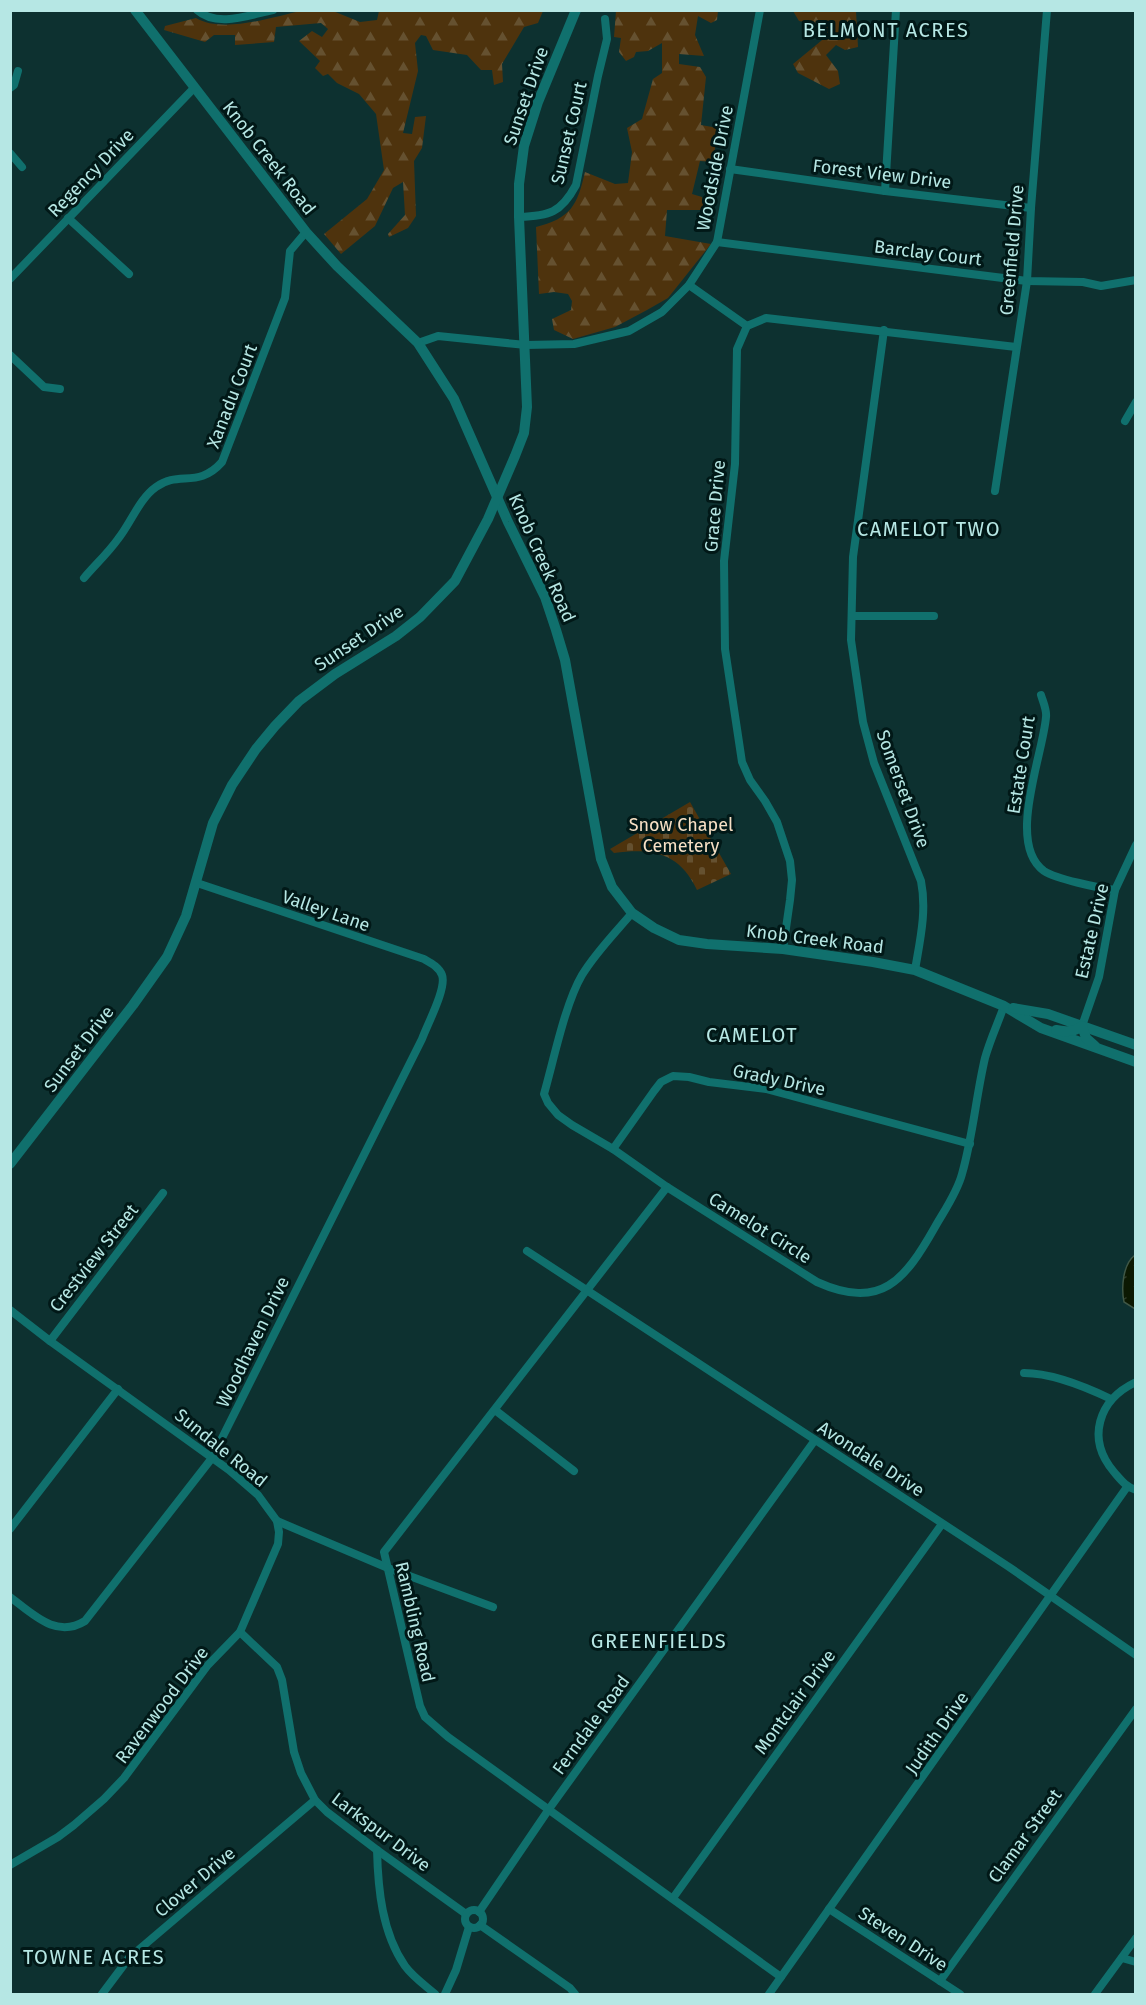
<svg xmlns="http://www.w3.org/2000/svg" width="1146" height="2005" viewBox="0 0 1146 2005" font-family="'Fira Sans',sans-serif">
  <defs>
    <pattern id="forest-firs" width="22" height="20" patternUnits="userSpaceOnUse" patternTransform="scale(1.5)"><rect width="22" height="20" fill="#4e330d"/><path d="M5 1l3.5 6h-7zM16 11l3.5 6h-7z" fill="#655130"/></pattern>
    <pattern id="cemetery-stones" width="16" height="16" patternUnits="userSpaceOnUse" patternTransform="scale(1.5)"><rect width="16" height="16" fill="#4e330d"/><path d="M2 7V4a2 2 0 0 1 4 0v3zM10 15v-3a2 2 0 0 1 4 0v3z" fill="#655130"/></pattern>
    <pattern id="water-ripples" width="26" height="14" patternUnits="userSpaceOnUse" patternTransform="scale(1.5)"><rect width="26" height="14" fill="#0c1902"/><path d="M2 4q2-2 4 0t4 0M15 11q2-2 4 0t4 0" fill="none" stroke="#2d3a27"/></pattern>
  </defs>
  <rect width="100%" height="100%" fill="#0d3130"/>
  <g fill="url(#forest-firs)">
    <path d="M301,11L309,12L333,11L360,22L377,20L379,11H543L538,23L524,27L502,64L503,82L494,85L492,70H481L467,55L433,50L426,36L421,35L415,43L418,71L403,133L412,134L415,117L426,116L422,148L414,161L416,216L408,228L389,237L388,234L405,215L403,182L393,188L375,226L341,254L324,234L367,199L384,170L376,114L359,94L337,83L328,74L323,76L315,68L320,61L299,41L312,31L322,37L328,29L321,23L276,27L274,42L235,45V35H214L205,42L164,30L165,26L196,18C223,34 272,17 301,11Z"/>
    <path d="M616,11H718L717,20L711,23L698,16L695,35L704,56L679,54V64L700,67L706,77L701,125L718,128L713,162L700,161L692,194L702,197L705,210H667L665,236L711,244L668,298L647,310L615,327L573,339L554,330L552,319L571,310L572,301L568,294L554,292L539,294L536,227C571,218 577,206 585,172L615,184L628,183L632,152L627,128L642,119L653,79L662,73V43L648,51L636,52L634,57L626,61L619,52L621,38L614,37Z"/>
    <polygon points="793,11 856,11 858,47 845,50 836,45 826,55 838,71 840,84 829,89 798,73 793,64 827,36 823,25 799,21"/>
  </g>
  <path fill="url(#cemetery-stones)" d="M690,802L731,874L697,890C679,852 652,848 614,853L610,849Z"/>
  <path fill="url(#water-ripples)" stroke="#3f5746" stroke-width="1.5" d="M1135,1255V1309L1124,1302C1121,1287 1123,1264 1135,1255Z"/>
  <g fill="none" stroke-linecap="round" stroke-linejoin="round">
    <g stroke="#10706d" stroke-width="8">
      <path d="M197,10C217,28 249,15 273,10"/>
      <polyline points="10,88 14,85 18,71"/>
      <polyline points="10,153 22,167"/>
      <polyline points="730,169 885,191 1031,208"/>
      <polyline points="885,191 896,10"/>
      <path d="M519,217C549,216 561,213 576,185L598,76L607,39L605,19"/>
      <polyline points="68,218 129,274"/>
      <polyline points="717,242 1027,281 1083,282 1101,286 1136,280"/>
      <polyline points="10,279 194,88"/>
      <polyline points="689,285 747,326"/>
      <path d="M884,330L853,557L851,640L863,722L874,763L921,881C927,911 920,940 915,970"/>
      <polyline points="418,343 438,336 526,345 574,344 629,331 662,312 689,285 717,242 760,10"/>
      <polyline points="10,355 44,387 60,389"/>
      <polyline points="1125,421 1136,402"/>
      <polyline points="995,491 1027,281 1031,208 1047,10"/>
      <path d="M84,578C95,565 108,553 118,539C131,523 139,499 156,487C179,470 198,489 222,462L285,298L290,251L306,232"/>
      <polyline points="852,616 934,616"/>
      <path d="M1041,695C1043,702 1047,710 1046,717C1043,755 1006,844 1044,871C1056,879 1099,888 1115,890"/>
      <path d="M632,913C615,933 596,952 582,975C565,1004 554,1059 544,1094L548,1103L558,1115L572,1125L613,1149L667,1187L817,1282C881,1311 905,1280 935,1227C944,1211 957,1193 962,1174C973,1136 976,1096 985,1058C990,1040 998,1023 1004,1006"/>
      <polyline points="783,949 790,900 792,880 790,861 777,822 765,801 750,780 742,762 725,649 724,561 735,464 737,349 747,326 766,318 1016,347"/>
      <polyline points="1082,1026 1099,977 1115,890 1136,845"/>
      <polyline points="613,1149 654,1091 661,1082 673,1076 689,1077 709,1082 766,1089 970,1144"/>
      <polyline points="667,1187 384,1552 420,1706 425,1717 448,1737 781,1977"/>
      <polyline points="527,1251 1009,1567 1136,1655"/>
      <polyline points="10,1310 50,1341 229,1470 258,1495 277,1521 388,1568 493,1607"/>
      <polyline points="50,1341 163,1193"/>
      <path d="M1024,1373C1053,1373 1086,1387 1111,1399"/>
      <path d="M1136,1382C1098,1400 1086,1439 1114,1472C1121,1480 1126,1487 1136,1490"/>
      <polyline points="495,1410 574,1471"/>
      <polyline points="10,1529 118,1389"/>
      <path d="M10,1597C33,1614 56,1639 85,1621L212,1458L422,1039C427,1025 447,988 442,975C439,967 431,963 424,959L197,883"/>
      <polyline points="240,1632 277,1667 282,1680 294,1752 301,1773 315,1800 327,1812 377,1850 466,1914"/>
      <path d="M377,1850C378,1889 382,1933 405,1966C413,1977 426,1986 435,1994"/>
      <polyline points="10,1865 58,1837 74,1825 104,1799 124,1778 207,1666 240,1632 278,1544 279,1532 277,1521"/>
      <polyline points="673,1898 942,1524"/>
      <polyline points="829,1909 960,1994"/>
      <circle cx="474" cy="1919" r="9"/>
      <polyline points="479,1912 549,1809 815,1440"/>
      <polyline points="480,1925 570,1988 575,1994"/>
      <polyline points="1122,1958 1136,1962"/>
      <polyline points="940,1981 1136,1709"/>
      <polyline points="102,1994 129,1958 315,1800"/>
      <polyline points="445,1994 456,1970 469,1927"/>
      <polyline points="769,1994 1127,1487"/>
      <polyline points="1095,1994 1136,1938"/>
    </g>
    <g stroke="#10706d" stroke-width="10">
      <polyline points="135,10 306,232 337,266 418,343 454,399 508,522 545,597 556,630 565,660 601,859 612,887 632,913 654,928 679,940 707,944 783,949 873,962 915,970 1004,1006 1041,1028 1136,1062"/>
      <polyline points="1013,1008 1048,1014 1136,1045"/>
      <path d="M1056,1030C1065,1032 1075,1032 1082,1026L1086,1038L1095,1046"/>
      <polyline points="10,1164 133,1005 167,957 186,916 213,823 232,785 256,749 275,726 299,701 335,674 396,636 420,617 455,581 488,519 515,456 524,433 527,407 519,217 519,184 524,146 538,102 576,10"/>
    </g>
  </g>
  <g text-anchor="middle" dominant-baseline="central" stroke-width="6" stroke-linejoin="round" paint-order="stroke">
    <g font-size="18" fill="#b6e7e4" stroke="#011817">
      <text transform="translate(526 96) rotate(-71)">Sunset Drive</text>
      <text transform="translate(569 133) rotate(-77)">Sunset Court</text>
      <text transform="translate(269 158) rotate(52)">Knob Creek Road</text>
      <text transform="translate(715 168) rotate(-79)">Woodside Drive</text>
      <text transform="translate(91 173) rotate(-46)">Regency Drive</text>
      <text transform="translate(882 174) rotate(7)">Forest View Drive</text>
      <text transform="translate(1012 250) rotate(-85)">Greenfield Drive</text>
      <text transform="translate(928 253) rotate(7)">Barclay Court</text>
      <text transform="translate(232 396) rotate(-69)">Xanadu Court</text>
      <text transform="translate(715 506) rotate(-85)">Grace Drive</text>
      <text transform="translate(542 558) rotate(66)">Knob Creek Road</text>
      <text transform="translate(359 638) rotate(-34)">Sunset Drive</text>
      <text transform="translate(1021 765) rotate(-81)">Estate Court</text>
      <text transform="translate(903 789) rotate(70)">Somerset Drive</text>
      <text transform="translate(326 911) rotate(19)">Valley Lane</text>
      <text transform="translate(1092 931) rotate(-77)">Estate Drive</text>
      <text transform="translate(815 939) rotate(7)">Knob Creek Road</text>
      <text transform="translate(79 1049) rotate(-53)">Sunset Drive</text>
      <text transform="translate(779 1080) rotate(12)">Grady Drive</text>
      <text transform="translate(760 1228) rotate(32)">Camelot Circle</text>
      <text transform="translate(94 1258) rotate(-52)">Crestview Street</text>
      <text transform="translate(253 1342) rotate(-64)">Woodhaven Drive</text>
      <text transform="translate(221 1448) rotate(39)">Sundale Road</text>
      <text transform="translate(871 1459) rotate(33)">Avondale Drive</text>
      <text transform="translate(415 1622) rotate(77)">Rambling Road</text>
      <text transform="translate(795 1702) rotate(-54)">Montclair Drive</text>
      <text transform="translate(162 1705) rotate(-53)">Ravenwood Drive</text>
      <text transform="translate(591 1725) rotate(-54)">Ferndale Road</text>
      <text transform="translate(937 1733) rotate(-55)">Judith Drive</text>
      <text transform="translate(381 1832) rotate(37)">Larkspur Drive</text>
      <text transform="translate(1025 1836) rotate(-54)">Clamar Street</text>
      <text transform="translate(195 1882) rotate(-40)">Clover Drive</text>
      <text transform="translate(903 1939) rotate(33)">Steven Drive</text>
    </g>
    <g font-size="18" fill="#f7e0c5" stroke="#011817">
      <text x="681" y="825">Snow Chapel<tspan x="681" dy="21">Cemetery</tspan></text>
    </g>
    <g font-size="20" letter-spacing="1.5" fill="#b6e7e4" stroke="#011817">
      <text x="886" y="30">BELMONT ACRES</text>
      <text x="929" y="529">CAMELOT TWO</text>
      <text x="752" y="1035">CAMELOT</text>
      <text x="659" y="1641">GREENFIELDS</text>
      <text x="94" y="1957">TOWNE ACRES</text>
    </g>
  </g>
  <rect width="1146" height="2005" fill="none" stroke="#b6e7e4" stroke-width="24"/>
</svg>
